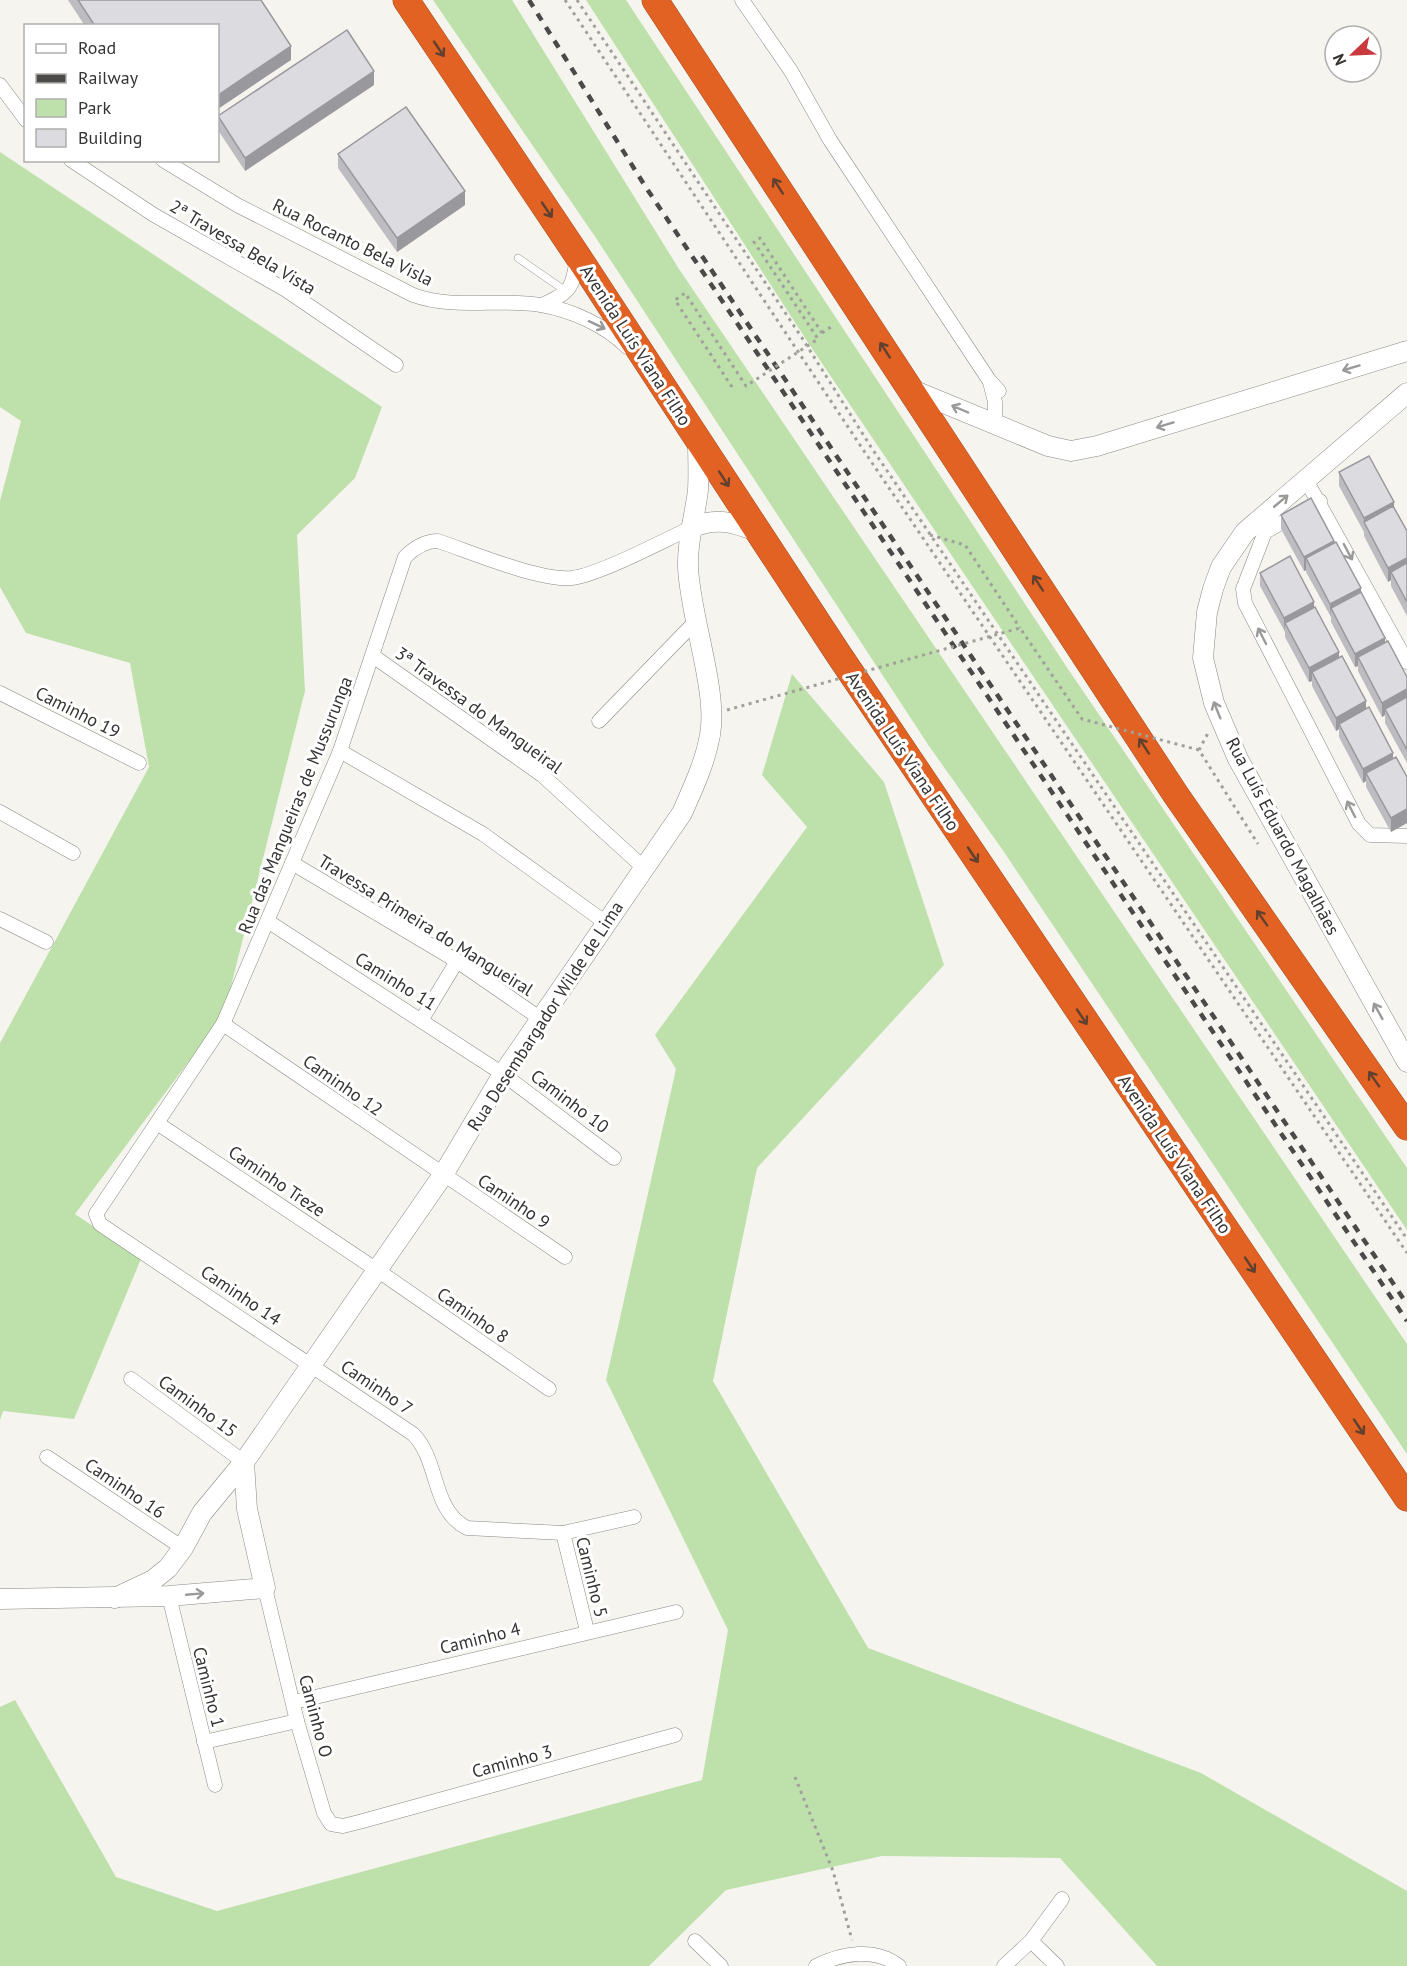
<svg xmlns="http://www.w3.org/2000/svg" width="1407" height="1966" viewBox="0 0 1407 1966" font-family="'PT Sans',sans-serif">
  <rect width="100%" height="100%" fill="#f6f4ef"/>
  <g fill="#bee0ab">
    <polygon points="433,0 512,0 679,269 1407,1344 1407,1454 1002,849 929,746 596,238"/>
    <polygon points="586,0 626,0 1066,666 1407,1168 1407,1230 809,344"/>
    <polygon points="0,152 382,407 355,478 297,535 305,691 224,1014 75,1214 141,1259 74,1419 3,1411 0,1420 0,1043 149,767 130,663 26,633 0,587 0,501 21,421 0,407"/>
    <polygon points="792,674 884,782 944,965 757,1168 713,1381 868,1648 1201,1773 1407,1891 1407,1966 1157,1966 1060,1858 882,1856 726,1890 649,1966 0,1966 0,1707 15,1700 116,1877 217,1911 702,1780 728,1630 606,1380 676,1069 655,1035 807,827 762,775"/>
  </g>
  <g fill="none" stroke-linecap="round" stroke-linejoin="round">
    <defs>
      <polyline id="lane" points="518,258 567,292"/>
      <g id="street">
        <polyline points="742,0 791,71 830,140 989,380 999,391"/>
        <polyline points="0,85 26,120"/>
        <polyline points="71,160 154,215 286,290 396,365"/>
        <path d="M163,160L237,205L413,295C454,310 499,298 541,305C572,310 606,326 627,347"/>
        <path d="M542,305C571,292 573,288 577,257"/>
        <polyline points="990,382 995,402 995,424"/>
        <polyline points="1306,480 1407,662"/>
        <polyline points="1320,501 1265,532 1243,589 1245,603 1359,824 1370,835 1407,836"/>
        <polyline points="373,656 542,775 643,867"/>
        <polyline points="0,693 139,763"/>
        <polyline points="599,721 695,622"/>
        <polyline points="340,751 483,834 606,923"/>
        <polyline points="0,812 73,853"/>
        <polyline points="292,863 457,961 541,1019"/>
        <polyline points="0,919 46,942"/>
        <polyline points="269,922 503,1074 614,1158"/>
        <polyline points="422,1019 457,961"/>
        <polyline points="223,1024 565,1257"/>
        <polyline points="157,1123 377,1270 549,1389"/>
        <polyline points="131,1379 244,1462"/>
        <polyline points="47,1457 183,1548"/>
        <path d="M634,1517L563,1533L467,1528C431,1510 440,1461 413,1434L100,1224L96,1214L223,1024L340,751L405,557C415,547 425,541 438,541C471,552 539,581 572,578C601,574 662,541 691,528"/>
        <polyline points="563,1533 587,1631"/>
        <polyline points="265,1588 297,1721 324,1813 331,1824 343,1826 359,1822 675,1735"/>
        <polyline points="169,1596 215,1785"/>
        <polyline points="294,1702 676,1612"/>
        <polyline points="204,1742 297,1721"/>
        <polyline points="695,1941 721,1966"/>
        <polyline points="1031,1941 1057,1966"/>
        <path d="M816,1966C842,1953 875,1947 899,1966"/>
        <polyline points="1004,1966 1031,1941 1062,1899"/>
      </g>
      <g id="secondary">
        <polyline points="910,389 1048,446 1071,451 1097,446 1407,351"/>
        <polyline points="1407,393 1245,532 1221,567 1213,589 1207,612 1203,658 1214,703 1238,759 1407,1062"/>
        <path d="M691,528C716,517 734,522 758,532"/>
        <path d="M115,1598L153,1580L168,1568L183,1548L202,1513L244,1462L443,1175L503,1074L682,813C693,788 705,763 710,735C718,690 690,617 688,567C687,540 695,516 698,490C699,473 698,456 698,439"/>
        <polyline points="0,1599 169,1596 265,1588 247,1509 244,1462"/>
      </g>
      <g id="highway">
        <polyline points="406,0 577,255 837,652 1407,1498"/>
        <polyline points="655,0 1176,795 1407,1127"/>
      </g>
    </defs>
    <use href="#lane" stroke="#8a8984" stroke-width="8"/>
    <use href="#street" stroke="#8a8984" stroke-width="15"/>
    <use href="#secondary" stroke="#8a8984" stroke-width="21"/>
    <use href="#highway" stroke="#a55229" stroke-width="27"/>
    <g stroke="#a2a09d" stroke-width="3" stroke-dasharray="3 4.5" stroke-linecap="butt">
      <polyline points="565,0 864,451 1407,1253"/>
      <polyline points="577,0 802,338 871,447 1407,1239"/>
      <polyline points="822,333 831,327"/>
      <polyline points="930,535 965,545 1020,628"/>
      <polyline points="1199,750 1208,733"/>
      <polyline points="795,1777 833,1871 852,1940"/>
    </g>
    <use href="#lane" stroke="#fff" stroke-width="7"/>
    <use href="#street" stroke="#fff" stroke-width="14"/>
    <use href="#secondary" stroke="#fff" stroke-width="20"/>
    <use href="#highway" stroke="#e16223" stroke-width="26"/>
    <g stroke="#4b4a49" stroke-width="4.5" stroke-dasharray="8 8" stroke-linecap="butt">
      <polyline points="529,0 645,186 1407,1321"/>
      <polyline points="702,256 1407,1304"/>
    </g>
    <g stroke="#a2a09d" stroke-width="3" stroke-dasharray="3 4.5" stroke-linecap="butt">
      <polyline points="732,387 675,300 685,293 746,386 818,339 754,242 760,238 822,333"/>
      <polyline points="727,710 1020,628 1082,719 1199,750 1258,844"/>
    </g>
  </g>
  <g fill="#bcbcc1">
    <polygon points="68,0 261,0 291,60 218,26 85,26"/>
    <polygon points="374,85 245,171 218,130 218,116"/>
    <polygon points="338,154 465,205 397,252 338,168"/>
    <polygon points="1339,472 1394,507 1407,531 1407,616 1391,586 1391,580 1388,582 1364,536 1364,532 1339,486"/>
    <polygon points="1281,515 1334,543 1361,592 1385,643 1407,677 1407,763 1385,723 1385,715 1382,717 1358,671 1358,666 1355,667 1331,622 1331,617 1306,572 1306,570 1304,571 1281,529"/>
    <polygon points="1260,573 1314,607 1339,657 1366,709 1393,758 1407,777 1407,823 1391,832 1366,787 1366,781 1363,783 1339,737 1339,729 1336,731 1312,686 1312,681 1309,682 1285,637 1285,632 1260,586"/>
  </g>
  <g fill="#99999d">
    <polygon points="291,46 291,60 218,109 218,95"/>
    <polygon points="374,71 374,85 245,171 245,158"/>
    <polygon points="465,191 465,205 397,252 397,238"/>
    <polygon points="1394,502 1394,516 1364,522 1364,532 1364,518"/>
    <polygon points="1334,541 1334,555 1306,558 1306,570 1304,571 1304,557"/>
    <polygon points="1407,558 1407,571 1391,572 1391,580 1388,582 1388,568"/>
    <polygon points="1361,588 1361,601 1331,608 1330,617 1330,604"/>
    <polygon points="1314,602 1314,616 1285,623 1284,632 1284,618"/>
    <polygon points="1385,638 1385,651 1358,657 1358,666 1355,667 1355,654"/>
    <polygon points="1339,652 1339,666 1312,672 1312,681 1309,682 1309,668"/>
    <polygon points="1407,689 1407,703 1385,709 1385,715 1382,717 1382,703"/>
    <polygon points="1366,701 1366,715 1339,724 1339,729 1336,731 1336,718"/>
    <polygon points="1393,753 1393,767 1366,773 1366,781 1363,783 1363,769"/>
    <polygon points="1407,809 1407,823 1391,832 1391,818"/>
  </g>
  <g fill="#dbdbe0" stroke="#99999d" stroke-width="1.5">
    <polygon points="78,0 261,0 291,46 218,95 218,26 95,26"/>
    <polygon points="347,30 374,71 245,158 218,116"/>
    <polygon points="406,107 465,191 397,238 338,154"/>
    <polygon points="1369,456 1394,502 1364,518 1339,472"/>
    <polygon points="1311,498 1334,541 1304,557 1281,515"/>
    <polygon points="1393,506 1407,531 1407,558 1388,568 1364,522"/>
    <polygon points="1336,542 1361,588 1330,604 1306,558"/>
    <polygon points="1290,556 1314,602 1284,618 1260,573"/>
    <polygon points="1407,563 1407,602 1391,572"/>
    <polygon points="1361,592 1385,638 1355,654 1331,608"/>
    <polygon points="1315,607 1339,652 1309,668 1285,623"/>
    <polygon points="1388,641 1407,677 1407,689 1382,703 1358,657"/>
    <polygon points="1342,656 1366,701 1336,718 1312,672"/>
    <polygon points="1407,697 1407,750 1385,709"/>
    <polygon points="1369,707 1393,753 1363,769 1339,724"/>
    <polygon points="1396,757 1407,777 1407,809 1391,818 1366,773"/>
  </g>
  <defs><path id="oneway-shaft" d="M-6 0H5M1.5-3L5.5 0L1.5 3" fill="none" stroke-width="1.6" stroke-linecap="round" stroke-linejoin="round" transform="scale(1.5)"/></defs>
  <g stroke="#60402f">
    <use href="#oneway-shaft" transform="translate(439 49) rotate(56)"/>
    <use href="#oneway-shaft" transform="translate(778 186) rotate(-123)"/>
    <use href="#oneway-shaft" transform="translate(547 210) rotate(56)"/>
    <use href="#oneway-shaft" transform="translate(885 350) rotate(-123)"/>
    <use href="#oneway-shaft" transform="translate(724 479) rotate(57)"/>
    <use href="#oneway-shaft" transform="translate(1038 583) rotate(-123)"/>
    <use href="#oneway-shaft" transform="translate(1144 746) rotate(-123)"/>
    <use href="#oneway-shaft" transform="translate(973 855) rotate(56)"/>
    <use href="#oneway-shaft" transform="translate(1262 918) rotate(-125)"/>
    <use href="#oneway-shaft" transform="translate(1082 1017) rotate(56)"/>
    <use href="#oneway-shaft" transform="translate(1374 1079) rotate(-125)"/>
    <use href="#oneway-shaft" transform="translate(1250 1265) rotate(56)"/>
    <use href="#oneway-shaft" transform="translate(1359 1427) rotate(56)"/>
  </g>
  <g stroke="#9a9a99">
    <use href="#oneway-shaft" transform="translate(597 325) rotate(25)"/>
    <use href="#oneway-shaft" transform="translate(1351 368) rotate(163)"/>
    <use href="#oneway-shaft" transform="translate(960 409) rotate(-157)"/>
    <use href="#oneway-shaft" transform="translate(1165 425) rotate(163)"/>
    <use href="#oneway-shaft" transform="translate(1281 501) rotate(-40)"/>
    <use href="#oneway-shaft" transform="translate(1348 552) rotate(62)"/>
    <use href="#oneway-shaft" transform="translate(1262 636) rotate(-117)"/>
    <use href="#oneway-shaft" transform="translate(1217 710) rotate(-112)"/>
    <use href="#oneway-shaft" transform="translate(1351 809) rotate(-117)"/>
    <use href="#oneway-shaft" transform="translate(1378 1011) rotate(-119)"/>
    <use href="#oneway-shaft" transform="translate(195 1594) rotate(-5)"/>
  </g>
  <g text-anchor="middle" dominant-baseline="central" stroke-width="6" stroke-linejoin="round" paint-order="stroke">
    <g font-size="18" fill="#353433" stroke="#fff">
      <text transform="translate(353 242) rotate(26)">Rua Rocanto Bela Visla</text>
      <text transform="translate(243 247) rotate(31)">2ª Travessa Bela Vista</text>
      <text transform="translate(636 345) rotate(57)">Avenida Luís Viana Filho</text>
      <text transform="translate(479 710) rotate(36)">3ª Travessa do Mangueiral</text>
      <text transform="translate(78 712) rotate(27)">Caminho 19</text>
      <text transform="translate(903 751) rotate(56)">Avenida Luís Viana Filho</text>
      <text transform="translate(295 805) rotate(-68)">Rua das Mangueiras de Mussurunga</text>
      <text transform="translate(1283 836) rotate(62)">Rua Luís Eduardo Magalhães</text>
      <text transform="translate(426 925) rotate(32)">Travessa Primeira do Mangueiral</text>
      <text transform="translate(396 981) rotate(32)">Caminho 11</text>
      <text transform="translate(545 1016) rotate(-57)">Rua Desembargador Wilde de Lima</text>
      <text transform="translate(343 1085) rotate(35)">Caminho 12</text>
      <text transform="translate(570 1101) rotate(37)">Caminho 10</text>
      <text transform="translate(1175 1154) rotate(56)">Avenida Luís Viana Filho</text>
      <text transform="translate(277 1181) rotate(34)">Caminho Treze</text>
      <text transform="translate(514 1201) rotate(34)">Caminho 9</text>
      <text transform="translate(241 1295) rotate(34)">Caminho 14</text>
      <text transform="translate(473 1315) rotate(35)">Caminho 8</text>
      <text transform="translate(377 1387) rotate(34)">Caminho 7</text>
      <text transform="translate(198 1406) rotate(36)">Caminho 15</text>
      <text transform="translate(125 1488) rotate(34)">Caminho 16</text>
      <text transform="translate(592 1577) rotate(76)">Caminho 5</text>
      <text transform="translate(480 1638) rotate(-14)">Caminho 4</text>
      <text transform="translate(209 1687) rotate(76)">Caminho 1</text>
      <text transform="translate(316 1716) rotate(75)">Caminho O</text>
      <text transform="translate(512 1761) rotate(-15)">Caminho 3</text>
    </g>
  </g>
  <rect x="24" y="24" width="195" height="138" fill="#ffffff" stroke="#aeaead" stroke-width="1.5"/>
  <rect x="36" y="44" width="30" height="9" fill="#ffffff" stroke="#aeaead" stroke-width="1.5"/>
  <text x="78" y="54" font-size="18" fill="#353433">Road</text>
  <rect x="36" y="74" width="30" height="9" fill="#4b4a49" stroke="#aeaead" stroke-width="1.5"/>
  <text x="78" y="84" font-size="18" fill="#353433">Railway</text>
  <rect x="36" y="99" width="30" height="18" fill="#bee0ab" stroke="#aeaead" stroke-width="1.5"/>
  <text x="78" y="114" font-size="18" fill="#353433">Park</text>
  <rect x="36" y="129" width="30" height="18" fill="#dbdbe0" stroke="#aeaead" stroke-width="1.5"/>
  <text x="78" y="144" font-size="18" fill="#353433">Building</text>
  <g transform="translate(1353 54) rotate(247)"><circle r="28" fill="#ffffff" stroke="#aeaead" stroke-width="1.5"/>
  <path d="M0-4.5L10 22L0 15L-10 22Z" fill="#c93a3f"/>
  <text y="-9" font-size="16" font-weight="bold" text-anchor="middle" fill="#353433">N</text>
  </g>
</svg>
